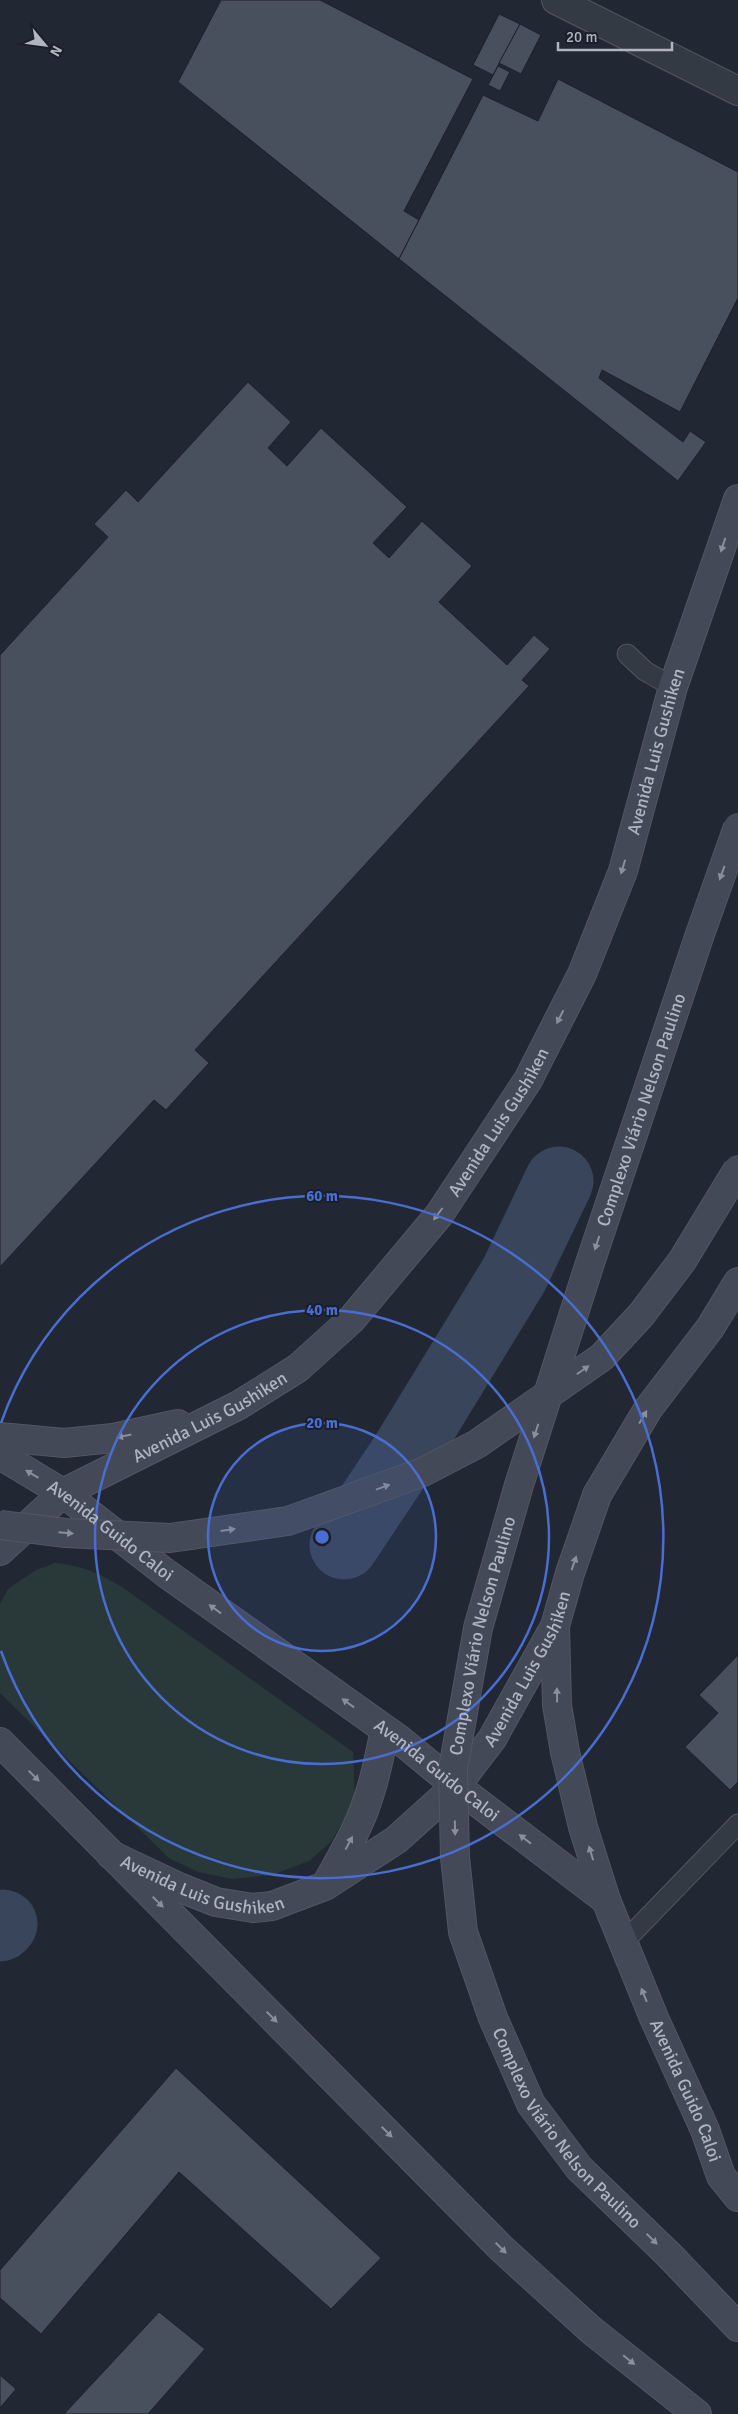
<svg xmlns="http://www.w3.org/2000/svg" width="738" height="2414" viewBox="0 0 738 2414" font-family="Signika,sans-serif">
  <rect width="100%" height="100%" fill="#212833"/>
  <path fill="#29393a" d="M55,1563C81,1565 99,1573 122,1587L353,1752L355,1800L331,1842L309,1861L272,1875L232,1879L198,1872L169,1858L0,1693V1604L8,1589L36,1570Z"/>
  <g fill="none" stroke-linecap="round" stroke-linejoin="round">
    <g stroke="#38455b" stroke-width="69">
      <polyline points="344,1545 404,1455 514,1275 559,1181"/>
      <polyline points="0,1927 3,1924"/>
    </g>
  </g>
  <g fill="#484f5d" stroke="#1c212b">
    <polygon points="221,0 320,0 473,79 404,211 419,220 399,259 178,82"/>
    <polygon points="499,14 520,24 493,75 473,65"/>
    <polygon points="520,24 541,35 521,74 499,63"/>
    <polygon points="498,66 510,72 500,91 488,85"/>
    <polygon points="558,79 738,172 738,298 680,412 602,370 599,378 683,442 690,431 706,442 678,481 399,259 483,95 538,121"/>
    <polygon points="248,382 291,422 268,448 287,466 321,428 407,507 373,543 389,558 422,521 472,566 439,602 507,665 534,635 550,649 522,680 529,686 195,1050 209,1063 166,1110 154,1100 0,1267 0,655 108,537 94,524 126,490 138,502"/>
    <polygon points="738,1655 738,1782 730,1790 685,1747 718,1713 699,1695"/>
    <polygon points="176,2068 381,2258 331,2309 179,2172 41,2334 0,2298 0,2270"/>
    <polygon points="159,2312 205,2349 148,2414 64,2414"/>
    <polygon points="0,2375 16,2389 0,2408"/>
  </g>
  <g fill="none" stroke-linecap="round" stroke-linejoin="round">
    <defs>
      <g id="service">
        <polyline points="627,654 645,671 673,687"/>
        <polyline points="623,1943 738,1824"/>
      </g>
      <polyline id="minor" points="556,0 738,91"/>
      <g id="secondary">
        <polyline points="0,1437 64,1443 113,1438 178,1424"/>
        <path id="s1" d="M0,1455L63,1493L167,1574L400,1740L456,1786L606,1900"/>
        <path id="s2" d="M0,1551L63,1493L239,1405L298,1368L351,1320L439,1215L528,1080L582,974L623,871L673,687L738,499"/>
        <path id="s3" d="M555,1627L557,1705L565,1752L583,1827L606,1900L654,2018L705,2130L721,2176L738,2197"/>
        <polyline points="0,1742 501,2248 591,2330 697,2414"/>
        <path id="s4" d="M111,1855L181,1888L216,1902L253,1908L272,1906L325,1886L396,1840L456,1786L492,1739L555,1626L570,1573L597,1495L648,1409L710,1328L738,1282"/>
        <path d="M327,1883C337,1865 347,1848 355,1831C371,1799 378,1764 385,1730"/>
        <path id="s5" d="M493,2018L531,2104L579,2168L669,2255L738,2327"/>
      </g>
    </defs>
    <use href="#service" stroke="#525762" stroke-width="21"/>
    <use href="#minor" stroke="#525762" stroke-width="30"/>
    <use href="#secondary" stroke="#525762" stroke-width="30"/>
    <use href="#service" stroke="#343a44" stroke-width="19"/>
    <use href="#minor" stroke="#343a44" stroke-width="28"/>
    <use href="#secondary" stroke="#434957" stroke-width="28"/>
    <defs>
      <g id="secondary-bridge">
        <polyline points="0,1525 66,1533 170,1538 288,1521 423,1472 477,1444 602,1357 641,1315 682,1261 738,1169"/>
        <path id="s6" d="M493,2018L463,1932L455,1857L453,1769L478,1628L519,1485L590,1263L699,937L738,827"/>
      </g>
    </defs>
    <use href="#secondary-bridge" stroke="#525762" stroke-width="30" stroke-linecap="butt"/>
    <use href="#secondary-bridge" stroke="#434957" stroke-width="28"/>
  </g>
  <defs><path id="oneway-solid" d="M-6-.8H1V-3.2L6.5 0L1 3.2V.8H-6Z" transform="scale(1.25)"/></defs>
  <g fill="#898f9c">
    <use href="#oneway-solid" transform="translate(723 545) rotate(108)"/>
    <use href="#oneway-solid" transform="translate(623 867) rotate(107)"/>
    <use href="#oneway-solid" transform="translate(722 873) rotate(110)"/>
    <use href="#oneway-solid" transform="translate(560 1017) rotate(117)"/>
    <use href="#oneway-solid" transform="translate(438 1214) rotate(127)"/>
    <use href="#oneway-solid" transform="translate(597 1243) rotate(108)"/>
    <use href="#oneway-solid" transform="translate(583 1370) rotate(-35)"/>
    <use href="#oneway-solid" transform="translate(643 1417) rotate(-59)"/>
    <use href="#oneway-solid" transform="translate(536 1431) rotate(108)"/>
    <use href="#oneway-solid" transform="translate(124 1436) rotate(169)"/>
    <use href="#oneway-solid" transform="translate(32 1474) rotate(-149)"/>
    <use href="#oneway-solid" transform="translate(383 1487) rotate(-20)"/>
    <use href="#oneway-solid" transform="translate(228 1530) rotate(-8)"/>
    <use href="#oneway-solid" transform="translate(66 1533) rotate(5)"/>
    <use href="#oneway-solid" transform="translate(574 1563) rotate(-71)"/>
    <use href="#oneway-solid" transform="translate(215 1609) rotate(-144)"/>
    <use href="#oneway-solid" transform="translate(557 1695) rotate(-91)"/>
    <use href="#oneway-solid" transform="translate(348 1703) rotate(-144)"/>
    <use href="#oneway-solid" transform="translate(34 1776) rotate(45)"/>
    <use href="#oneway-solid" transform="translate(455 1828) rotate(89)"/>
    <use href="#oneway-solid" transform="translate(525 1839) rotate(-142)"/>
    <use href="#oneway-solid" transform="translate(349 1843) rotate(-62)"/>
    <use href="#oneway-solid" transform="translate(591 1853) rotate(-107)"/>
    <use href="#oneway-solid" transform="translate(158 1902) rotate(45)"/>
    <use href="#oneway-solid" transform="translate(644 1995) rotate(-112)"/>
    <use href="#oneway-solid" transform="translate(272 2017) rotate(45)"/>
    <use href="#oneway-solid" transform="translate(387 2132) rotate(45)"/>
    <use href="#oneway-solid" transform="translate(652 2239) rotate(44)"/>
    <use href="#oneway-solid" transform="translate(501 2248) rotate(44)"/>
    <use href="#oneway-solid" transform="translate(629 2360) rotate(39)"/>
  </g>
  <circle cx="322" cy="1537" r="114" fill="#496dd1" fill-opacity=".12"/>
  <g fill="none" stroke="#496dd1" stroke-width="2.5">
    <circle cx="322" cy="1537" r="114"/>
    <circle cx="322" cy="1537" r="227"/>
    <path d="M1 1423A341 341 0 1 1 1 1651"/>
  </g>
  <g text-anchor="middle" dominant-baseline="central" stroke-width="4" stroke-linejoin="round" paint-order="stroke">
    <g font-size="18" fill="#afb4c1" stroke="#1a1f29">
      <text stroke="none"><textPath href="#s2" startOffset="1076">Avenida Luis Gushiken</textPath></text>
      <text stroke="none"><textPath href="#s6" startOffset="941">Complexo Viário Nelson Paulino</textPath></text>
      <text stroke="none"><textPath href="#s2" startOffset="671">Avenida Luis Gushiken</textPath></text>
      <text stroke="none"><textPath href="#s2" startOffset="251">Avenida Luis Gushiken</textPath></text>
      <text stroke="none"><textPath href="#s1" startOffset="134">Avenida Guido Caloi</textPath></text>
      <text stroke="none"><textPath href="#s6" startOffset="391">Complexo Viário Nelson Paulino</textPath></text>
      <text stroke="none"><textPath href="#s4" startOffset="532">Avenida Luis Gushiken</textPath></text>
      <text stroke="none"><textPath href="#s1" startOffset="539">Avenida Guido Caloi</textPath></text>
      <text stroke="none"><textPath href="#s4" startOffset="98">Avenida Luis Gushiken</textPath></text>
      <text stroke="none"><textPath href="#s3" startOffset="486">Avenida Guido Caloi</textPath></text>
      <text stroke="none"><textPath href="#s5" startOffset="134">Complexo Viário Nelson Paulino</textPath></text>
    </g>
  </g>
  <circle cx="322" cy="1537" r="8" fill="#496dd1" stroke="#1a1f29" stroke-width="2.5"/>
  <g font-size="15" text-anchor="middle" font-weight="bold" fill="#496dd1" stroke="#1a1f29" stroke-width="4" stroke-linejoin="round" paint-order="stroke">
    <text x="322" y="1201">60 m</text>
    <text x="322" y="1315">40 m</text>
    <text x="322" y="1428">20 m</text>
  </g>
  <g transform="translate(45 45) rotate(119)" stroke="#1a1f29" stroke-width="4" paint-order="stroke">
  <path d="M0-4L9 19L0 12L-9 19Z" fill="#afb4c1"/>
  <text y="-8" font-size="14" font-weight="bold" text-anchor="middle" fill="#afb4c1">N</text>
  </g>
  <path d="M558 42v8h114v-8" fill="none" stroke="#afb4c1" stroke-width="2.5"/>
  <text x="566" y="42" font-size="15" fill="#afb4c1" stroke="#1a1f29" stroke-width="4" paint-order="stroke">20 m</text>
</svg>
